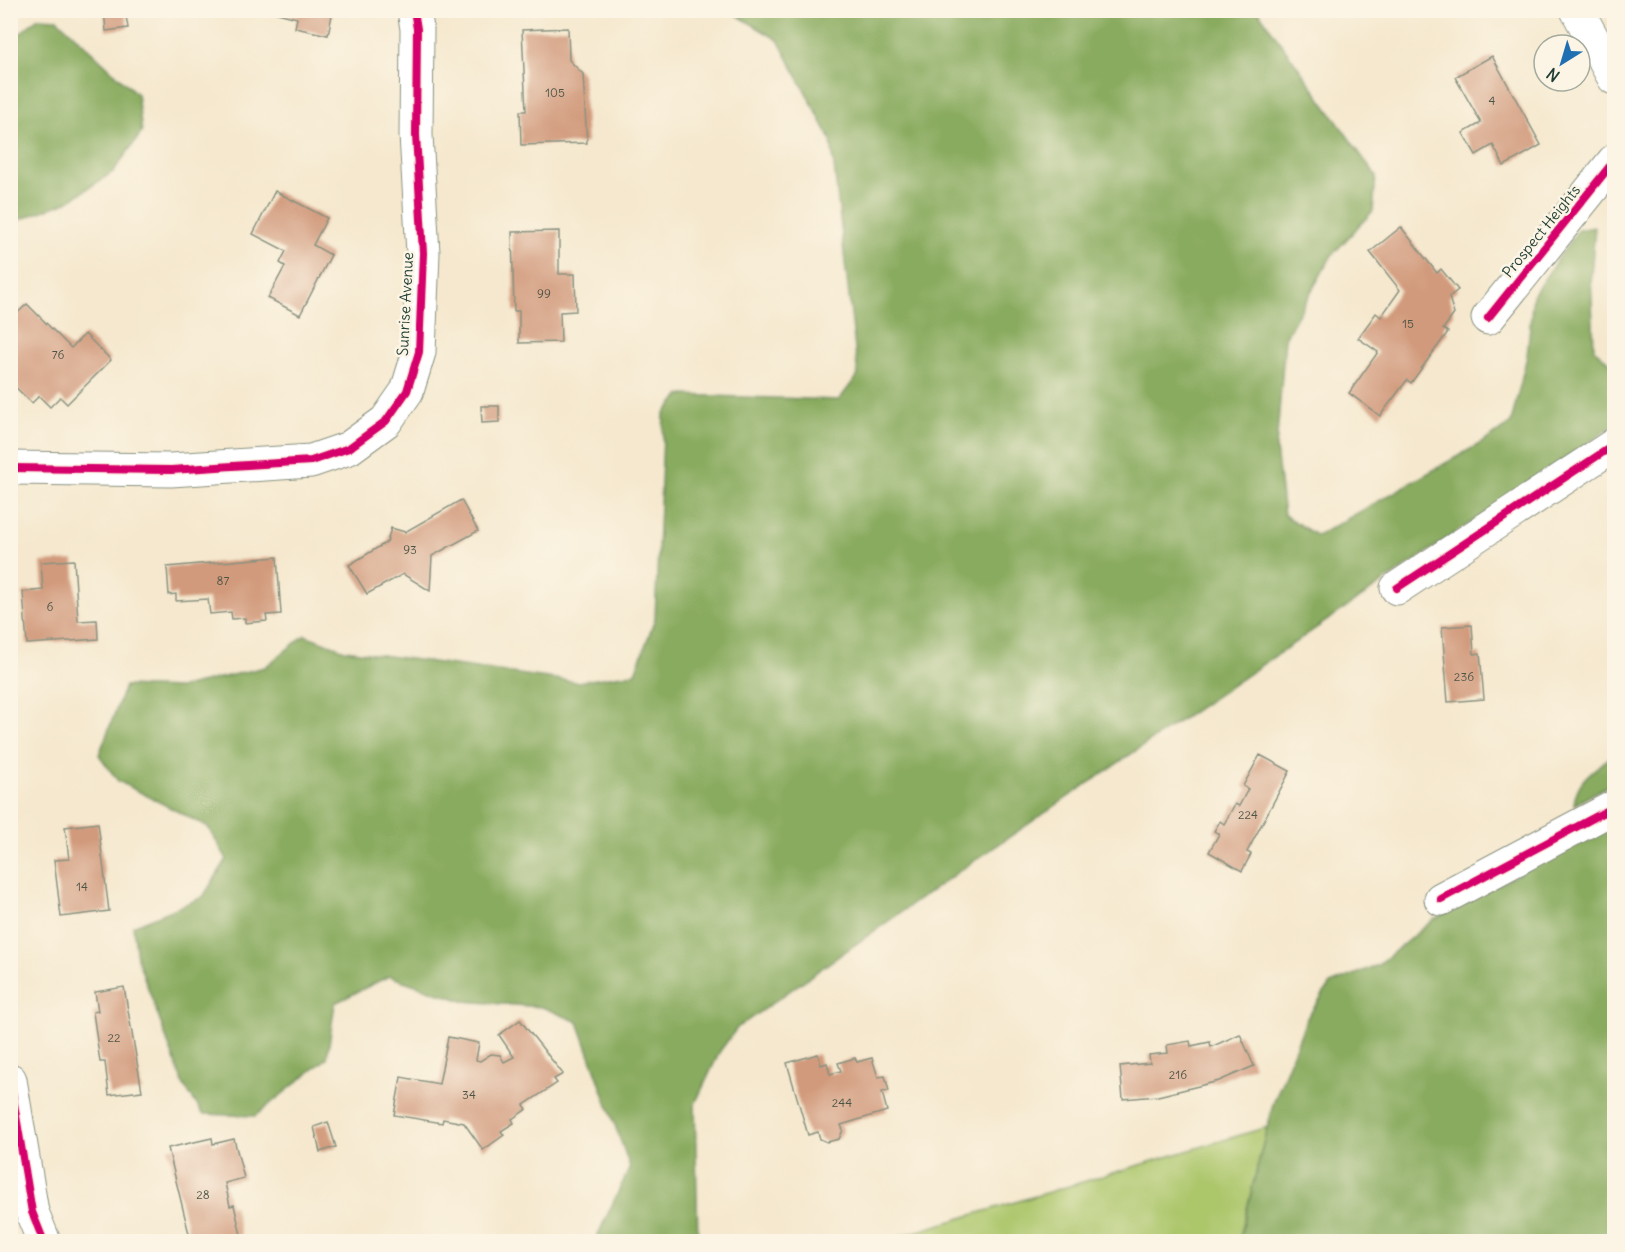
<svg xmlns="http://www.w3.org/2000/svg" width="1625" height="1252" viewBox="0 0 1625 1252" font-family="Delius,sans-serif">
  <rect width="100%" height="100%" fill="#fcf5e5"/>
  <filter id="ink" filterUnits="userSpaceOnUse"><feTurbulence type="fractalNoise" baseFrequency=".0167" numOctaves="2"/><feDisplacementMap in="SourceGraphic" scale="12" xChannelSelector="R" yChannelSelector="G"/><feConvolveMatrix kernelMatrix="1 2 1 2 8 2 1 2 1" color-interpolation-filters="sRGB"/></filter>
  <filter id="wash" filterUnits="userSpaceOnUse"><feTurbulence type="fractalNoise" baseFrequency=".008" numOctaves="4" result="noise"/><feDisplacementMap in="SourceGraphic" scale="24" xChannelSelector="R" yChannelSelector="G"/><feGaussianBlur stdDeviation="1.35" result="paint"/><feColorMatrix in="noise" values="0 0 0 0 0 0 0 0 0 0 0 0 0 0 0 0 0 1.4 0 .05"/><feComposite in="paint" operator="in"/></filter>
  <g filter="url(#wash)">
    <rect width="100%" height="100%" fill="#f5e8ce"/>
    <polygon fill="#acc66b" stroke="#668250" stroke-width="1.5" points="1267,1127 1239,1241 881,1242"/>
    <g fill="#89ab5f" stroke="#54744a" stroke-width="1.5">
      <polygon points="730,11 1258,11 1376,176 1373,211 1332,255 1285,338 1276,449 1284,515 1317,536 1483,442 1511,423 1527,356 1533,295 1578,230 1595,227 1591,275 1594,349 1614,366 1614,425 958,872 737,1028 720,1051 695,1104 698,1241 595,1241 630,1167 578,1022 542,1007 463,1001 389,976 335,1003 327,1058 255,1116 203,1114 183,1084 137,958 133,926 203,897 227,859 208,827 118,781 99,755 125,686 179,688 265,667 305,635 345,650 577,682 635,673 655,619 664,414 680,395 839,400 858,375 831,140 778,40"/>
      <polygon points="38,18 57,19 137,94 142,132 113,172 67,202 11,223 11,41"/>
      <path d="M1614,754V782L1574,805C1576,778 1595,770 1614,754Z"/>
      <polygon points="1614,822 1614,1241 1239,1242 1273,1104 1307,1018 1330,984 1378,965 1433,920"/>
    </g>
    <g id="blocks">
      <g fill="#d19a7b">
        <polygon points="104,10 125,10 128,28 106,31"/>
        <polygon points="266,10 333,10 328,35 295,28 297,18"/>
        <polygon points="568,28 569,60 583,74 587,143 521,145 520,111 526,111 522,30"/>
        <polygon points="1492,56 1541,145 1504,166 1493,145 1476,155 1463,133 1481,123 1455,77"/>
        <polygon points="275,191 327,218 313,245 331,255 300,315 268,298 285,266 280,263 286,251 253,234"/>
        <polygon points="1401,227 1437,273 1441,269 1458,290 1449,297 1454,314 1443,329 1448,332 1411,383 1407,380 1380,416 1349,393 1378,352 1358,338 1376,313 1381,317 1400,290 1370,252"/>
        <polygon points="559,231 559,274 575,274 576,311 560,312 561,342 519,343 519,311 514,311 512,232"/>
        <polygon points="27,304 71,348 85,334 111,360 67,404 60,397 50,407 39,396 32,403 10,382 10,320"/>
        <polygon points="481,406 499,406 499,422 482,423"/>
        <polygon points="461,500 478,531 432,556 430,591 403,574 367,594 349,565 387,542 391,528 405,532"/>
        <polygon points="277,557 281,614 266,615 267,621 245,623 245,618 232,619 231,612 210,614 208,599 176,601 176,594 169,595 167,567"/>
        <polygon points="74,560 78,621 97,620 98,639 27,644 23,592 43,590 41,562"/>
        <polygon points="1472,625 1474,654 1480,653 1484,699 1448,702 1442,627"/>
        <polygon points="1260,755 1290,771 1247,852 1251,854 1242,871 1209,852 1219,834 1214,831 1220,821 1224,824 1235,804 1239,806 1248,789 1243,786"/>
        <polygon points="98,823 109,911 61,917 54,860 69,859 65,827"/>
        <polygon points="124,987 142,1091 109,1095 105,1062 100,1062 93,1012 98,1011 95,992"/>
        <polygon points="520,1020 563,1074 554,1079 557,1083 524,1105 527,1109 512,1119 514,1123 501,1131 504,1135 483,1150 464,1123 443,1119 442,1123 394,1115 401,1077 439,1084 448,1037 479,1043 476,1060 480,1061 491,1054 500,1055 504,1062 514,1057 499,1035"/>
        <polygon points="1240,1034 1254,1066 1219,1081 1158,1096 1123,1099 1120,1066 1150,1063 1149,1055 1168,1053 1167,1045 1190,1041 1191,1046 1210,1042 1211,1047"/>
        <polygon points="818,1054 821,1065 827,1063 830,1074 841,1071 838,1063 855,1058 857,1062 872,1058 878,1077 885,1076 889,1091 882,1092 887,1111 841,1125 843,1130 839,1139 827,1142 820,1139 818,1132 808,1135 787,1063"/>
        <polygon points="328,1122 336,1147 320,1152 314,1127"/>
        <polygon points="212,1138 213,1144 234,1139 244,1178 225,1183 230,1206 234,1205 241,1235 215,1242 191,1242 168,1148"/>
      </g>
    </g>
  </g>
  <g filter="url(#ink)">
    <use href="#blocks" fill-opacity="0" stroke="#8a9281" stroke-width="1.5"/>
    <g fill="none" stroke-linecap="round" stroke-linejoin="round">
      <defs>
        <g id="minor">
          <polyline points="1577,10 1614,78"/>
          <polyline points="1488,318 1614,161"/>
          <polyline points="10,468 171,470 311,461 349,448 386,421 407,391 419,352 423,253 416,135 417,29 414,10"/>
          <polyline points="1397,588 1614,445"/>
          <polyline points="1441,899 1614,807"/>
          <polyline points="10,1080 32,1212 44,1242"/>
        </g>
      </defs>
      <use href="#minor" stroke="#8a9281" stroke-width="35"/>
      <use href="#minor" stroke="#fff" stroke-width="33"/>
      <defs>
        <g id="cycleway">
          <polyline points="1488,318 1614,161"/>
          <polyline points="10,468 171,470 311,461 349,448 386,421 407,391 419,352 423,253 416,135 417,29 414,10"/>
          <polyline points="1397,588 1614,445"/>
          <polyline points="1441,899 1614,807"/>
          <polyline points="10,1080 32,1212 44,1242"/>
        </g>
      </defs>
      <use href="#cycleway" stroke="#fcf5e5" stroke-width="11"/>
      <use href="#cycleway" stroke="#d6006c" stroke-width="8"/>
    </g>
  </g>
  <g text-anchor="middle" dominant-baseline="central" stroke-width="5" stroke-linejoin="round" paint-order="stroke">
    <g font-size="12" fill="#4c5446">
      <text x="555" y="92">105</text>
      <text x="1492" y="100">4</text>
      <text x="544" y="293">99</text>
      <text x="1408" y="323">15</text>
      <text x="58" y="354">76</text>
      <text x="410" y="549">93</text>
      <text x="223" y="580">87</text>
      <text x="50" y="606">6</text>
      <text x="1464" y="676">236</text>
      <text x="1248" y="814">224</text>
      <text x="82" y="886">14</text>
      <text x="114" y="1037">22</text>
      <text x="1178" y="1074">216</text>
      <text x="469" y="1094">34</text>
      <text x="842" y="1102">244</text>
      <text x="203" y="1194">28</text>
    </g>
    <g font-size="15" fill="#1f3d34" stroke="#fcf5e5">
      <text transform="translate(1541 231) rotate(-51)">Prospect Heights</text>
      <text transform="translate(405 304) rotate(-87)">Sunrise Avenue</text>
    </g>
  </g>
  <rect width="1625" height="1252" fill="none" stroke="#fcf5e5" stroke-width="36"/>
  <g transform="translate(1562 63) rotate(217)"><circle r="28" fill="#fcf5e5" stroke="#a4ab9e" stroke-width="1.5"/>
  <path d="M0-4.5L10 22L0 15L-10 22Z" fill="#1f6fb2"/>
  <text y="-9" font-size="16" font-weight="bold" text-anchor="middle" fill="#1f3d34">N</text>
  </g>
</svg>
